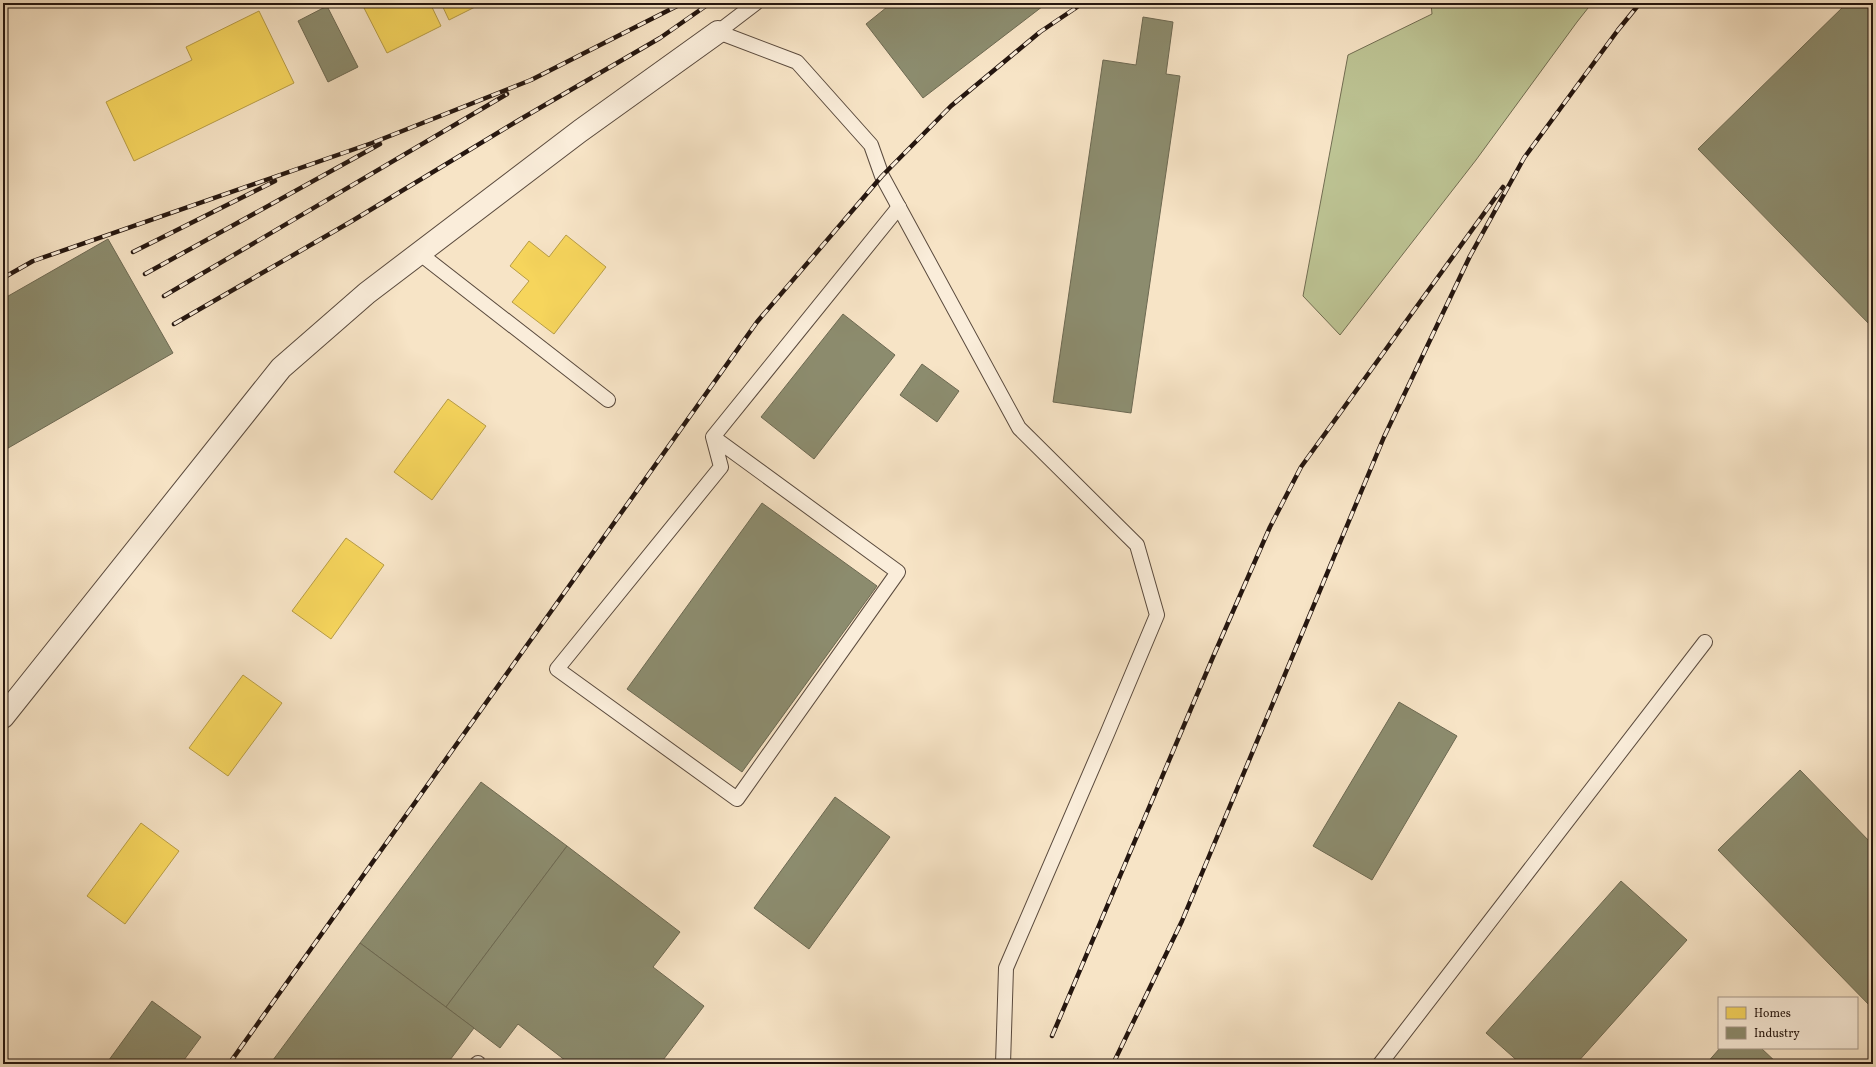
<svg xmlns="http://www.w3.org/2000/svg" width="1876" height="1067" viewBox="0 0 1876 1067" font-family="Vollkorn,serif">
  <rect width="100%" height="100%" fill="#f7e4c6"/>
  <filter id="stains"><feTurbulence type="fractalNoise" baseFrequency=".005" numOctaves="4"/><feColorMatrix values="0 0 0 0 .2 0 0 0 0 .09 0 0 0 0 .02 0 0 0 .5 -.17"/></filter>
  <radialGradient id="worn" r=".72"><stop offset=".6" stop-color="#630" stop-opacity="0"/><stop offset="1" stop-color="#630" stop-opacity=".3"/></radialGradient>
  <polygon fill="#bdc494" stroke="#716d52" points="1431,3 1592,3 1577,22 1476,160 1340,335 1303,296 1348,55 1432,14"/>
  <g fill="#f6d55c" stroke="#b79c45">
    <polygon points="368,3 430,3 441,26 387,53 363,6"/>
    <polygon points="441,3 483,3 449,20"/>
    <polygon points="259,11 294,83 134,161 106,102 192,60 186,47"/>
    <polygon points="566,235 606,267 554,334 512,302 529,281 510,266 529,241 549,257"/>
    <polygon points="448,399 486,426 432,500 394,472"/>
    <polygon points="346,538 384,565 331,639 292,611"/>
    <polygon points="243,675 282,703 228,776 189,748"/>
    <polygon points="141,823 179,851 125,924 87,896"/>
  </g>
  <g fill="#8c8c6e" stroke="#6d6952">
    <polygon points="892,3 1047,3 923,98 866,24"/>
    <polygon points="1847,3 1873,3 1873,328 1698,149"/>
    <polygon points="327,6 358,67 328,82 298,21"/>
    <polygon points="1143,17 1173,22 1166,74 1180,76 1131,413 1053,402 1103,60 1136,65"/>
    <polygon points="108,239 173,353 3,451 3,299"/>
    <polygon points="843,314 895,355 814,459 761,417"/>
    <polygon points="922,364 959,391 937,422 900,395"/>
    <polygon points="762,503 877,586 742,772 627,689"/>
    <polygon points="1399,702 1457,736 1372,880 1313,846"/>
    <polygon points="1800,770 1873,845 1873,1009 1718,850"/>
    <polygon points="481,782 567,846 446,1007 360,943"/>
    <polygon points="835,797 890,837 809,949 754,908"/>
    <polygon points="567,846 680,932 653,967 704,1006 660,1064 570,1064 518,1024 500,1048 446,1007"/>
    <polygon points="1621,881 1687,940 1576,1064 1521,1064 1486,1033"/>
    <polygon points="360,943 474,1028 447,1064 270,1064"/>
    <polygon points="152,1001 201,1037 181,1064 106,1064"/>
    <polygon points="1720,1048 1761,1048 1778,1064 1706,1064"/>
  </g>
  <g fill="none" stroke-linecap="round" stroke-linejoin="round">
    <defs>
      <g id="lane">
        <polyline points="718,32 797,62 871,145 882,176 1019,428 1137,545 1157,615 1107,734 1006,968 1003,1064"/>
        <polyline points="718,32 756,3"/>
        <polyline points="419,253 608,400"/>
        <polyline points="713,437 898,572 737,799 557,669 721,467 713,437 899,207"/>
        <polyline points="477,1064 478,1063"/>
        <polyline points="1380,1064 1705,642"/>
      </g>
      <polyline id="street" points="3,717 281,368 367,293 580,131 718,32"/>
    </defs>
    <use href="#lane" stroke="#5a4a3d" stroke-width="16"/>
    <use href="#street" stroke="#5a4a3d" stroke-width="24"/>
    <use href="#lane" stroke="#faedda" stroke-width="14"/>
    <use href="#street" stroke="#faedda" stroke-width="22"/>
    <defs>
      <g id="rail">
        <polyline points="3,8 13,3"/>
        <polyline points="133,252 275,181"/>
        <polyline points="145,274 380,144"/>
        <polyline points="3,278 33,261 372,143 531,80 683,3"/>
        <polyline points="164,296 507,94"/>
        <polyline points="174,324 352,221 519,120 660,38 710,3"/>
        <polyline points="1052,1036 1213,657 1270,527 1301,467 1503,187"/>
        <polyline points="229,1064 757,322 882,176 951,106 1040,32 1083,3"/>
        <polyline points="1113,1064 1182,921 1384,437 1470,256 1524,158 1618,30 1640,3"/>
      </g>
    </defs>
    <use href="#rail" stroke="#25160f" stroke-width="4.5"/>
    <use href="#rail" stroke="#faedda" stroke-width="3" stroke-dasharray="9" stroke-linecap="butt"/>
  </g>
  <rect width="1876" height="1067" fill="none" stroke="#f7e4c6" stroke-width="16"/>
  <rect x="4" y="4" width="1868" height="1059" fill="none" stroke="#25160f" stroke-width="2"/>
  <rect x="8" y="8" width="1860" height="1051" fill="none" stroke="#25160f"/>
  <rect x="1718" y="997" width="140" height="52" fill="#faedda" stroke="#a59789"/>
  <rect x="1726" y="1007" width="20" height="12" fill="#f6d55c" stroke="#a59789"/>
  <text x="1754" y="1017" font-size="12" fill="#25160f">Homes</text>
  <rect x="1726" y="1027" width="20" height="12" fill="#8c8c6e" stroke="#a59789"/>
  <text x="1754" y="1037" font-size="12" fill="#25160f">Industry</text>
  <rect width="100%" height="100%" filter="url(#stains)"/>
  <rect width="100%" height="100%" fill="url(#worn)"/>
</svg>
